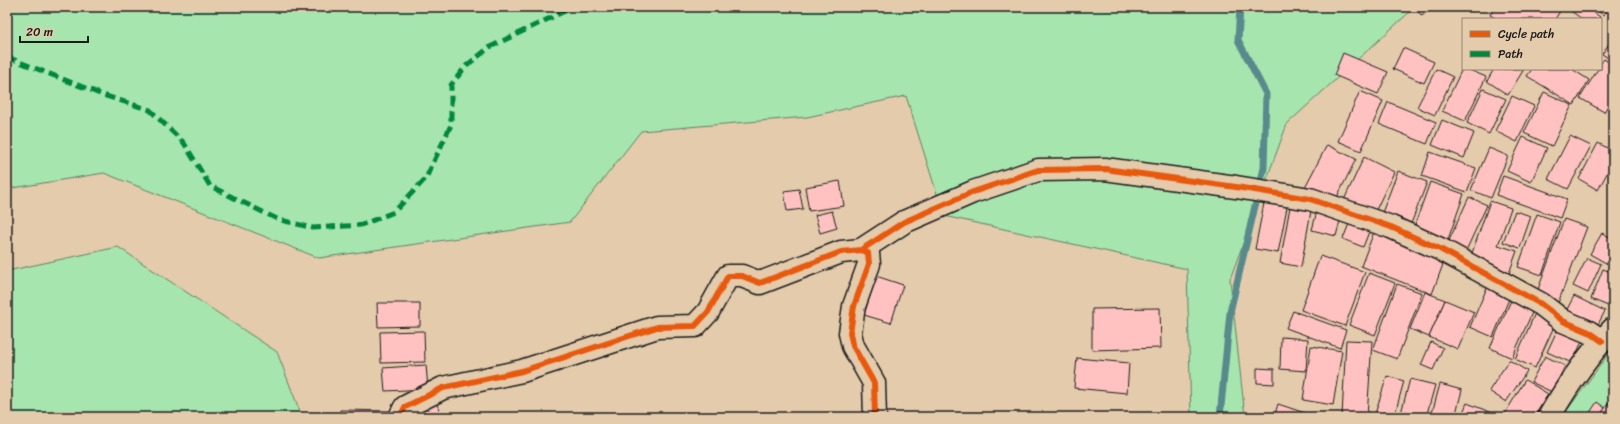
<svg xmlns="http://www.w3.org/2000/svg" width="1620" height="424" viewBox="0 0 1620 424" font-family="Sriracha,sans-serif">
  <rect width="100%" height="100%" fill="#e4cbac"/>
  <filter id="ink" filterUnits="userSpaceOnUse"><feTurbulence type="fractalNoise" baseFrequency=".025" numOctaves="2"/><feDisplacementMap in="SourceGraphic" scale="8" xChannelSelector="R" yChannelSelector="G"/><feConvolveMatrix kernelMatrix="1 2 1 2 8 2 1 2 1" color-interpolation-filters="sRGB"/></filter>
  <g filter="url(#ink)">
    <g fill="#a6e5ae" stroke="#618065">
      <polygon points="7,7 1415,7 1287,124 1230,279 1245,417 1191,417 1187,269 944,216 906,96 807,117 641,131 570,222 319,258 104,173 7,189"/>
      <polygon points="118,247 277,352 302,417 7,417 7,271"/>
      <polygon points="1613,348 1613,417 1562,417"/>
    </g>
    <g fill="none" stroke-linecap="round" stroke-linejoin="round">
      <polyline stroke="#598a8c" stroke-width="7" points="1220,417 1230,312 1264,168 1266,94 1238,40 1240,7"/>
    </g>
    <g fill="#ffc2c0" stroke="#1c1c1c">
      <polygon points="1414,7 1432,7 1422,16"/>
      <polygon points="1495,7 1554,7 1560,11 1555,19 1497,19 1490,15"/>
      <polygon points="1574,7 1586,7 1600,17 1598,19 1582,19 1571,11"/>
      <polygon points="1593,7 1610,7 1603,15"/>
      <polygon points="1613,38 1613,61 1602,54"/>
      <polygon points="1403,48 1434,62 1424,83 1393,69"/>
      <polygon points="1343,53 1388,72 1378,94 1334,75"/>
      <polygon points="1604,59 1613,65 1613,97 1604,112 1580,98 1598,69 1601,69 1601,63"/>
      <polygon points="1463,67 1463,69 1467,69 1486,77 1465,121 1442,111"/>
      <polygon points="1436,69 1453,77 1435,115 1417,107"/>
      <polygon points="1494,69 1524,69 1508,95 1487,81"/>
      <polygon points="1532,69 1572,69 1589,80 1574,105 1527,76"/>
      <polygon points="1483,89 1506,99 1489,134 1467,123"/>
      <polygon points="1360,91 1383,101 1361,151 1338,141"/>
      <polygon points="1544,92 1572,105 1552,146 1524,133"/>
      <polygon points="1512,96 1534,106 1517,142 1495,131"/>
      <polygon points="1388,102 1436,122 1427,144 1379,124"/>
      <polygon points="1442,120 1474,133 1464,158 1432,145"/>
      <polygon points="1570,136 1591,146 1568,189 1548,179"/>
      <polygon points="1523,137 1547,148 1531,182 1507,171"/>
      <polygon points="1598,143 1613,151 1613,162 1598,190 1579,179"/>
      <polygon points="1327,145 1356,159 1335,201 1305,187"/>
      <polygon points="1489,148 1508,156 1491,198 1471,190"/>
      <polygon points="1430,152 1476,168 1467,192 1422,176"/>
      <polygon points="1364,157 1394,172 1374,214 1344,200"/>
      <polygon points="1398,171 1427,182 1409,229 1380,218"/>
      <polygon points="1503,176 1567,199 1560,218 1496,195"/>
      <polygon points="840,181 844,206 809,211 805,187"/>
      <polygon points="1430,182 1464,194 1446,245 1412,233"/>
      <polygon points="799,189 803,209 787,211 784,191"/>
      <polygon points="1469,197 1487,205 1464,255 1446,247"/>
      <polygon points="1265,198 1288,202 1278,253 1255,249"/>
      <polygon points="1291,201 1312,205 1301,267 1280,263"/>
      <polygon points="1490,201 1511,208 1498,245 1517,251 1508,276 1469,262"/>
      <polygon points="1318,207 1342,213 1336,236 1312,230"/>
      <polygon points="832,211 837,228 820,233 815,215"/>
      <polygon points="1515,211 1531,216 1520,248 1503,242"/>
      <polygon points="1537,214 1560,222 1542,275 1518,267"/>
      <polygon points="1352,216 1372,224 1363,247 1343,239"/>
      <polygon points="1564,219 1587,227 1558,303 1536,295"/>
      <polygon points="1374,232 1445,259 1432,294 1361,266"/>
      <polygon points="1602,233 1613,239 1613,267 1590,254"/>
      <polygon points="1320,256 1365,272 1345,326 1301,310"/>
      <polygon points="1587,258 1601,264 1588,293 1573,286"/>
      <polygon points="1603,269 1613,273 1613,308 1591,299"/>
      <polygon points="1369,273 1395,283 1375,335 1349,325"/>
      <polygon points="876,276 903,285 891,323 864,315"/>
      <polygon points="1489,283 1512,292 1493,337 1470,327"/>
      <polygon points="1397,284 1422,293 1397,359 1373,350"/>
      <polygon points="1425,292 1445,300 1429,337 1410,329"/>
      <polygon points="1513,296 1535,306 1512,358 1490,348"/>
      <polygon points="1574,296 1605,311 1594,332 1563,317"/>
      <polygon points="1445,300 1474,312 1458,349 1429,337"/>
      <polygon points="377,303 420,303 420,326 378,327"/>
      <polygon points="1160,308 1161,348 1092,350 1092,309"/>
      <polygon points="1293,311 1346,330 1340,348 1286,328"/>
      <polygon points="1536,311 1557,320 1535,368 1515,359"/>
      <polygon points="1560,324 1585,335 1572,363 1547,352"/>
      <polygon points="424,331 425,362 381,363 380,332"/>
      <polygon points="1281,337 1308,339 1306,371 1280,369"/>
      <polygon points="1346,340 1372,341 1367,417 1342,416"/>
      <polygon points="1431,342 1443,348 1433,370 1421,365"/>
      <polygon points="1311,346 1342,351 1333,405 1303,400"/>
      <polygon points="1545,356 1565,366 1552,392 1531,382"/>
      <polygon points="1077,358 1129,363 1127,393 1074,388"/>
      <polygon points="1509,360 1527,371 1506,402 1489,391"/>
      <polygon points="426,365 428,389 385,391 383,368"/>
      <polygon points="1257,368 1274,369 1274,384 1257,383"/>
      <polygon points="1387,376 1404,381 1394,417 1374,417"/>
      <polygon points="1410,379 1435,385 1426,417 1400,417"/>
      <polygon points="1525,380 1548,394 1534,417 1503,417"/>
      <polygon points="1440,384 1462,390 1455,417 1431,417"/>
      <polygon points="1613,397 1613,417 1599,417 1605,408"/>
      <polygon points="436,402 442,417 419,417 417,411"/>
      <polygon points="1597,402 1605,408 1599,417 1587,417"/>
      <polygon points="1467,403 1490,412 1488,417 1461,417"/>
      <polygon points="1278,404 1317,417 1274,417"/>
      <polygon points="340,410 394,411 394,417 340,417"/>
    </g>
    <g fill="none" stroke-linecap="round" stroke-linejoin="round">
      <defs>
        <g id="minor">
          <polyline points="861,250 904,222 973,192 1038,170 1105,169 1236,187 1310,199 1391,227 1440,249 1541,304 1563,321 1589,332 1602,341"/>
          <polyline points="400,417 405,407 443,388 522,371 657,327 695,326 708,312 728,276 742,276 760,283 841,252 861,250 868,253 869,264 854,306 850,333 853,346 874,383 875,417"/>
          <path d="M1549,417C1567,386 1588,355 1613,329"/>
        </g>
      </defs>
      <use href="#minor" stroke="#1c1c1c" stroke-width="25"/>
      <use href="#minor" stroke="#e4cbac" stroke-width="22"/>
      <polyline stroke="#00873e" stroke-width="5" stroke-dasharray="10 5" stroke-linecap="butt" points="7,57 103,95 150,110 184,143 210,186 277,219 313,228 361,225 394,212 426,178 451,125 451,85 466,66 490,47 573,7"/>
      <defs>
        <g id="cycleway">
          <polyline points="861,250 904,222 973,192 1038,170 1105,169 1236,187 1310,199 1391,227 1440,249 1541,304 1563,321 1589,332 1602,341"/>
          <polyline points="400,417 405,407 443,388 522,371 657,327 695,326 708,312 728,276 742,276 760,283 841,252 861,250 868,253 869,264 854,306 850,333 853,346 874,383 875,417"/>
        </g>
      </defs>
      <use href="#cycleway" stroke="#e4cbac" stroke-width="8"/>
      <use href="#cycleway" stroke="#e8590c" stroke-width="6"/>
    </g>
  </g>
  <rect width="1620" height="424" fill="none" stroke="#e4cbac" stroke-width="24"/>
  <rect x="12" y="12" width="1596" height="400" fill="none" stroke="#1c1c1c" stroke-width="1.5" filter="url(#ink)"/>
  <rect x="1462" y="18" width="140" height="52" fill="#e4cbac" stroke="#948572"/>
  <rect x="1470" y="31" width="20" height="6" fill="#e8590c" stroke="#948572"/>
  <text x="1498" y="38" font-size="12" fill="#1c1c1c">Cycle path</text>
  <rect x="1470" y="51" width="20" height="6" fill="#00873e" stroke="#948572"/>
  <text x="1498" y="58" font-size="12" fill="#1c1c1c">Path</text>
  <path d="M20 36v6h68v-6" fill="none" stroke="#1c1c1c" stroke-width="2"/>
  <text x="26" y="36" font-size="12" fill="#1c1c1c" stroke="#e4cbac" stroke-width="3" paint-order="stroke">20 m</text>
</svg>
